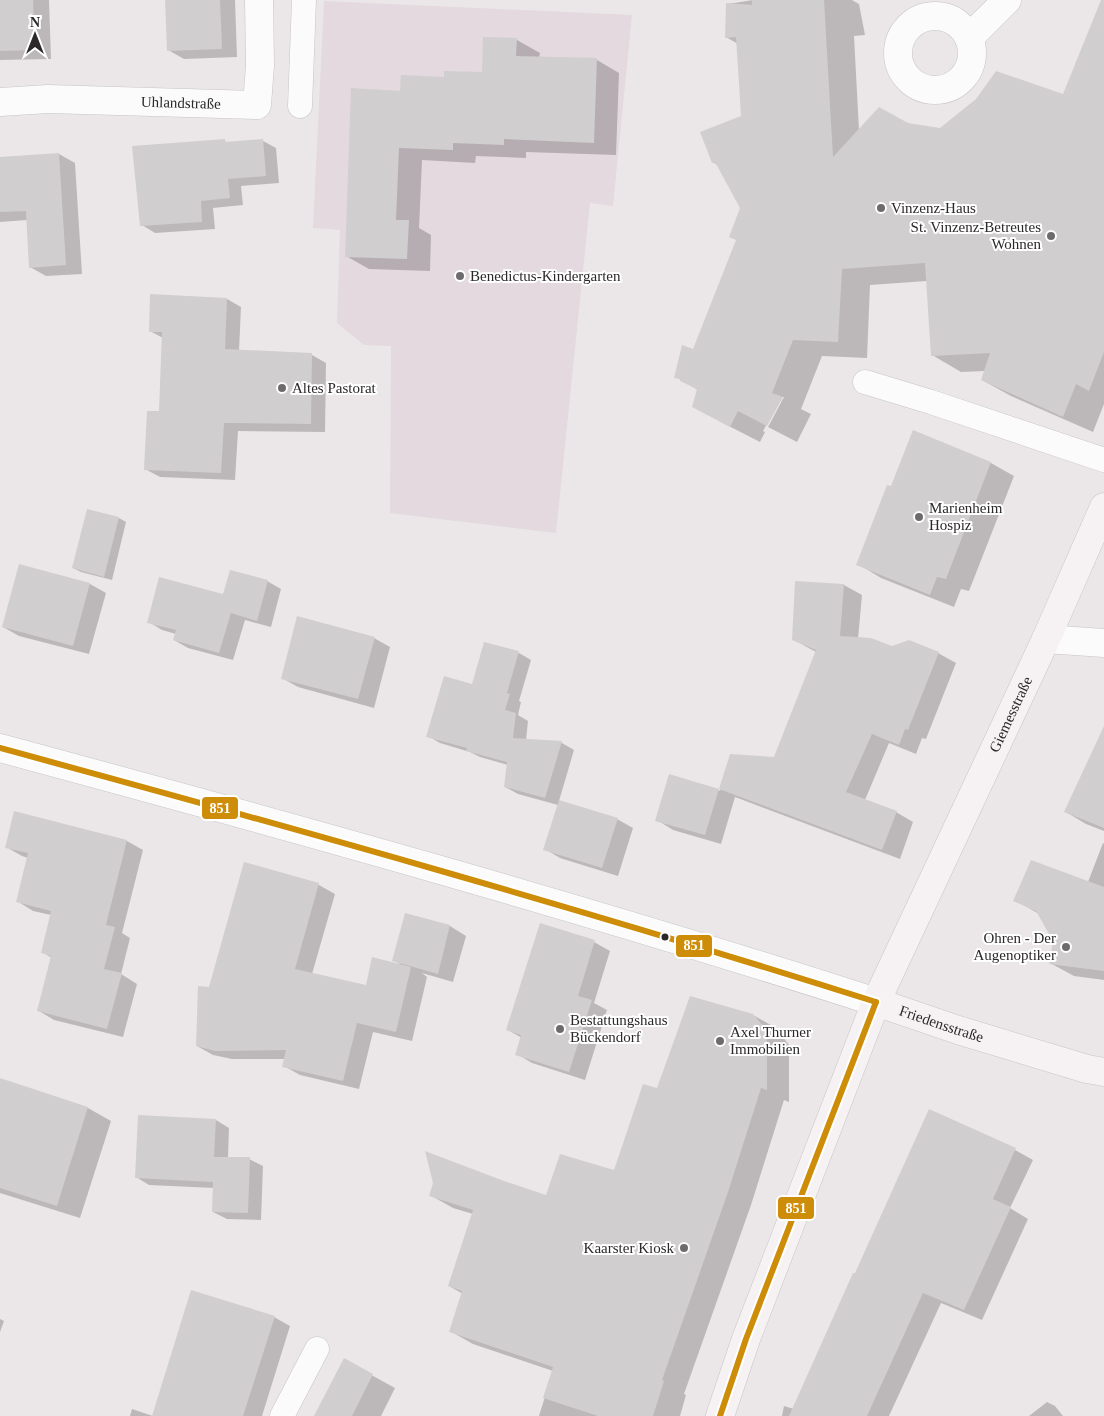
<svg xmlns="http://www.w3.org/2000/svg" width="1104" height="1416" viewBox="0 0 1104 1416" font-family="Georgia,serif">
  <rect width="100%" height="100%" fill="#ebe7e9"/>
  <polygon fill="#e3d9de" points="324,1 632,15 613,206 590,203 556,533 390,513 391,346 364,345 337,323 340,230 313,228"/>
  <g fill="#0003">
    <polygon points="0,0 49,0 51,59 0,60"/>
    <polygon points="166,0 235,0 237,57 184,59 168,50"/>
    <polygon points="753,0 852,0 859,4 865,35 854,36 859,130 908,124 940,129 1064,95 1102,0 1104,0 1104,404 1093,432 1011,396 982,380 985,371 961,372 932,355 927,281 870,285 867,358 822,356 801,409 811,414 797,442 768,427 784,397 782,397 763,431 765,432 760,442 723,423 698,390 676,377 694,351 737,240 741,208 719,166 713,162 743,117 738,44 726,37 728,4"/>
    <polygon points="484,38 517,40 540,53 539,58 597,60 619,73 616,155 526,152 526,158 476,156 475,163 422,160 419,228 431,235 430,271 369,269 346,256 402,92 445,78 483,73"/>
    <polygon points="224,141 229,143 263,141 276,148 279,183 241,186 243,205 213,208 215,229 155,233 142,225"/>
    <polygon points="59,154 75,163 82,274 46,276 30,267 27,220 0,222 0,159"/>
    <polygon points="227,299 241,307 239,351 312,355 326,363 325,432 238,431 235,480 160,477 145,469 160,412 163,338 150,331"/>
    <polygon points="913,431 991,463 1014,476 969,591 961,589 954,607 881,578 858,564 891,488"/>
    <polygon points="119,518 126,522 112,580 81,572 73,568"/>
    <polygon points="267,581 281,589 271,627 245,620 233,660 188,648 174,640 176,634 162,630 149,622"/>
    <polygon points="796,582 844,585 862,595 858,639 892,648 938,653 956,663 926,739 922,738 916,754 889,743 865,800 896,812 913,822 900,859 735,797 721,844 673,830 657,820 718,790 720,791 731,755 774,758 816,652 794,640"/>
    <polygon points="90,584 106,593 89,654 19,636 3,627"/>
    <polygon points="374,638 390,647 374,708 298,687 282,678"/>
    <polygon points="519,653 531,660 519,701 521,702 518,715 528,721 526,740 562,743 574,750 559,801 617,819 633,828 618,876 560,858 545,849 558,805 518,794 505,787 508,765 480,757 470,752 440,743 428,736 473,685"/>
    <polygon points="1104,729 1104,831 1086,824 1066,812"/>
    <polygon points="127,841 143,850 122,933 130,938 121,974 137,984 123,1037 54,1020 39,1011 52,958 42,952 51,915 33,911 17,901 28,858 22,856 6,847"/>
    <polygon points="1103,843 1104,844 1104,980 1074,976 1050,963 1054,941 1039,914 1015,900 1088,882"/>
    <polygon points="244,864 319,885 335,894 312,974 367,987 400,964 393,960 406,914 450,926 466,936 453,982 422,973 427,977 412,1041 373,1032 359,1089 300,1075 284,1066 286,1059 232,1059 213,1055 197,1046 210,988"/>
    <polygon points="594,942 610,951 594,1003 607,1010 585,1080 532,1063 517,1054 522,1038 508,1030"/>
    <polygon points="753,1015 776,1028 789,1045 789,1102 784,1100 751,1205 684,1394 686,1395 680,1416 539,1416 553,1371 473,1344 450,1331 463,1294 449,1286 473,1214 453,1208 430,1195 547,1196 615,1172 657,1090"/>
    <polygon points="0,1080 88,1108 111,1121 80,1218 0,1193"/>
    <polygon points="216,1120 229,1128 228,1158 249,1159 263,1166 261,1220 227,1219 213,1212 214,1188 149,1185 136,1177"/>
    <polygon points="1015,1150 1033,1160 1010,1208 1028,1219 982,1320 941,1303 889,1416 782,1416 784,1406 794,1409"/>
    <polygon points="274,1317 290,1326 262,1416 130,1416 132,1409 153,1416"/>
    <polygon points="0,1319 4,1321 0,1332"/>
    <polygon points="344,1360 395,1388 381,1416 315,1416"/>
    <polygon points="1047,1402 1055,1406 1063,1416 1029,1416"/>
  </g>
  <g fill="#d1cecf">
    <polygon points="0,0 33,0 35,50 0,51"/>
    <polygon points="165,0 220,0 222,49 167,51"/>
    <polygon points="752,0 824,0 833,157 879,107 908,123 940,128 976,99 996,71 1063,94 1101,0 1104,0 1104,352 1089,391 1076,384 1063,417 981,380 990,353 931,356 925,263 842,269 838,342 793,340 772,393 783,397 767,426 738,411 730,427 692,407 697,389 680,381 681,379 674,378 682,345 693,349 736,240 729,237 740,208 715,162 712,163 700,132 741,116 736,37 725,38 726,3 752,5"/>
    <polygon points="483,37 517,38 516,56 597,58 594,143 504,139 504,145 453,143 453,150 399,148 396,220 409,220 407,259 345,257 351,88 400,91 401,75 444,77 444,71 482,72"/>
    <polygon points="225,139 225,142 263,139 266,176 228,179 230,198 201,201 202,222 140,226 132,146"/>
    <polygon points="59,153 66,265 29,268 26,211 0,212 0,157"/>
    <polygon points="150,294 227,298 225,349 312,353 311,424 224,423 221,473 144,470 147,411 159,411 162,332 149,332"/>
    <polygon points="913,430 991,462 946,579 937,577 930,595 856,565 887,485 891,486"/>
    <polygon points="87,509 119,517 104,577 72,568"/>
    <polygon points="19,564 90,583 73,646 2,627"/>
    <polygon points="230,570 268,580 257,621 231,613 219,653 173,640 176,630 147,623 159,577 223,594"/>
    <polygon points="795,581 844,584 840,636 871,638 892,646 909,640 939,652 908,730 905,729 899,745 872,734 846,792 897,811 882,850 719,789 730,754 774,757 816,650 792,640"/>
    <polygon points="297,616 375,637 358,699 281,679"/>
    <polygon points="484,642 519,651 507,693 510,694 505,710 516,713 513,738 562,741 545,798 504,787 507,762 466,751 467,748 426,737 444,676 472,684"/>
    <polygon points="1104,726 1104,828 1064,812"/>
    <polygon points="669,774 719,789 705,835 655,821"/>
    <polygon points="559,800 618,818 602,868 543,850"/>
    <polygon points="14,811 127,840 106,925 115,927 104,969 122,973 107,1029 37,1011 51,956 41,953 51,911 16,902 28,853 5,848"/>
    <polygon points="1031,860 1104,887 1104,971 1049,964 1053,941 1036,911 1013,901"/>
    <polygon points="244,862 319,883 295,969 366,985 372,957 411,967 396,1032 357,1023 343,1081 282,1067 286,1050 215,1051 196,1046 198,986 209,987"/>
    <polygon points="405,913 450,925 438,974 392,961"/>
    <polygon points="540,923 595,940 578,996 592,1000 569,1072 515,1055 521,1035 506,1030"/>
    <polygon points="690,996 753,1014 767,1031 767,1090 761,1088 728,1192 662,1380 664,1381 653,1416 598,1416 543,1398 553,1367 449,1332 462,1291 448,1286 473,1210 429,1196 433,1183 425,1151 504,1181 546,1195 560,1154 614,1170 643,1084 657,1088"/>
    <polygon points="0,1078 88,1107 57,1206 0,1188"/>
    <polygon points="929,1109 1016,1148 993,1199 1011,1207 964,1310 923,1293 867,1416 789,1416 853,1273 855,1273"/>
    <polygon points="138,1115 216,1119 214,1157 250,1157 248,1213 212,1212 213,1182 135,1178"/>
    <polygon points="191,1290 275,1316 243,1416 152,1416"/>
    <polygon points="344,1358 373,1374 352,1416 314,1416"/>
  </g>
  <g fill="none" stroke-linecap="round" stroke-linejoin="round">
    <defs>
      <g id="lane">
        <polyline points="300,106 304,0"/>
        <polyline points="865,382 931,402 1104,460"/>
        <polyline points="282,1416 317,1349"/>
      </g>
      <g id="street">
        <circle cx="935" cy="53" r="37"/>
        <polyline points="969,38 1007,0"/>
        <path id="s1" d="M0,102L48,99L257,105L260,65L259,0"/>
        <polyline points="1046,639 1104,643"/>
        <path d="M0,748C293,827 587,909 876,1002"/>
      </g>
      <g id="secondary">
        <path id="s2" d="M876,1002L958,1030L1087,1069L1104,1072"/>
        <path id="s3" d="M720,1416L746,1339L876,1002L1046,639L1104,507"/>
      </g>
    </defs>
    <use href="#lane" stroke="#c7c4c6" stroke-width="25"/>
    <use href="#street" stroke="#c7c4c6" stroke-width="29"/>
    <use href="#secondary" stroke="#c7c4c6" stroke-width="29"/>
    <use href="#lane" stroke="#fcfbfc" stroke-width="24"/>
    <use href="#street" stroke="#fcfbfc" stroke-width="28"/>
    <use href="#secondary" stroke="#f6f2f4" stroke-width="28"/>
    <defs>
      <g id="bus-1">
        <path d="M0,748C294,828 586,910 876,1002"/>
        <polyline points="720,1416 746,1339 876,1002"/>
      </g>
    </defs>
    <use href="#bus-1" stroke="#fff" stroke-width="10"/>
    <use href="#bus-1" stroke="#ce8d08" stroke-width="6"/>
  </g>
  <g fill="#6e6b6c" stroke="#fff" stroke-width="2">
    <circle cx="881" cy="208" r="5"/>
    <circle cx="1051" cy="236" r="5"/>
    <circle cx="460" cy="276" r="5"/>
    <circle cx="282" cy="388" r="5"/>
    <circle cx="919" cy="517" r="5"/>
    <circle cx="1066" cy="947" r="5"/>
    <circle cx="560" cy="1029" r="5"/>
    <circle cx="720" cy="1041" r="5"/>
    <circle cx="684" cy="1248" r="5"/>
  </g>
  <circle fill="#2b2829" stroke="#fff" stroke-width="2" cx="665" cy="937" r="4.5"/>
  <g text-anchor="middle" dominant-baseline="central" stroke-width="4" stroke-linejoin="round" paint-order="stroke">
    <g font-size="15" fill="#2b2829" stroke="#fff">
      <text stroke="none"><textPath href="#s1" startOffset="181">Uhlandstraße</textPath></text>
      <text stroke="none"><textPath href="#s3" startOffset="760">Giemesstraße</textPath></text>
      <text stroke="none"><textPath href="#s2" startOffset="69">Friedensstraße</textPath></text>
    </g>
    <g font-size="15" fill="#2b2829" stroke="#fff" text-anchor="start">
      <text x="891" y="208">Vinzenz-Haus</text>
      <text x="1041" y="227" text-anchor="end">St. Vinzenz-Betreutes<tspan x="1041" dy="17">Wohnen</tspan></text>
      <text x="470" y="276">Benedictus-Kindergarten</text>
      <text x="292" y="388">Altes Pastorat</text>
      <text x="929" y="508">Marienheim<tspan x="929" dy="17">Hospiz</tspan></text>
      <text x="1056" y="938" text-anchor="end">Ohren - Der<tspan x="1056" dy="17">Augenoptiker</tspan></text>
      <text x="570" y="1020">Bestattungshaus<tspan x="570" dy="17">Bückendorf</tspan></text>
      <text x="730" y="1032">Axel Thurner<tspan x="730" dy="17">Immobilien</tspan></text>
      <text x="674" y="1248" text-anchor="end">Kaarster Kiosk</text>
    </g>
  </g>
  <g stroke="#fff" stroke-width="2">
    <rect x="201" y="796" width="38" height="24" rx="5" fill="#ce8d08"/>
    <rect x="675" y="934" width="38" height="24" rx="5" fill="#ce8d08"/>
    <rect x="777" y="1196" width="38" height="24" rx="5" fill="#ce8d08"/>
  </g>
  <g font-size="14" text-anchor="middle" font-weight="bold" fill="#fff">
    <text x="220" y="813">851</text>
    <text x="694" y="950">851</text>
    <text x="796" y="1213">851</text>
  </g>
  <g transform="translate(35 35)" stroke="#ffffff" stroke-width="4" paint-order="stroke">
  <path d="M0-4L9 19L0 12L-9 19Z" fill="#2b2829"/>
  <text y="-8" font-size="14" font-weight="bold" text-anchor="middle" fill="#2b2829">N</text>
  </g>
</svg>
